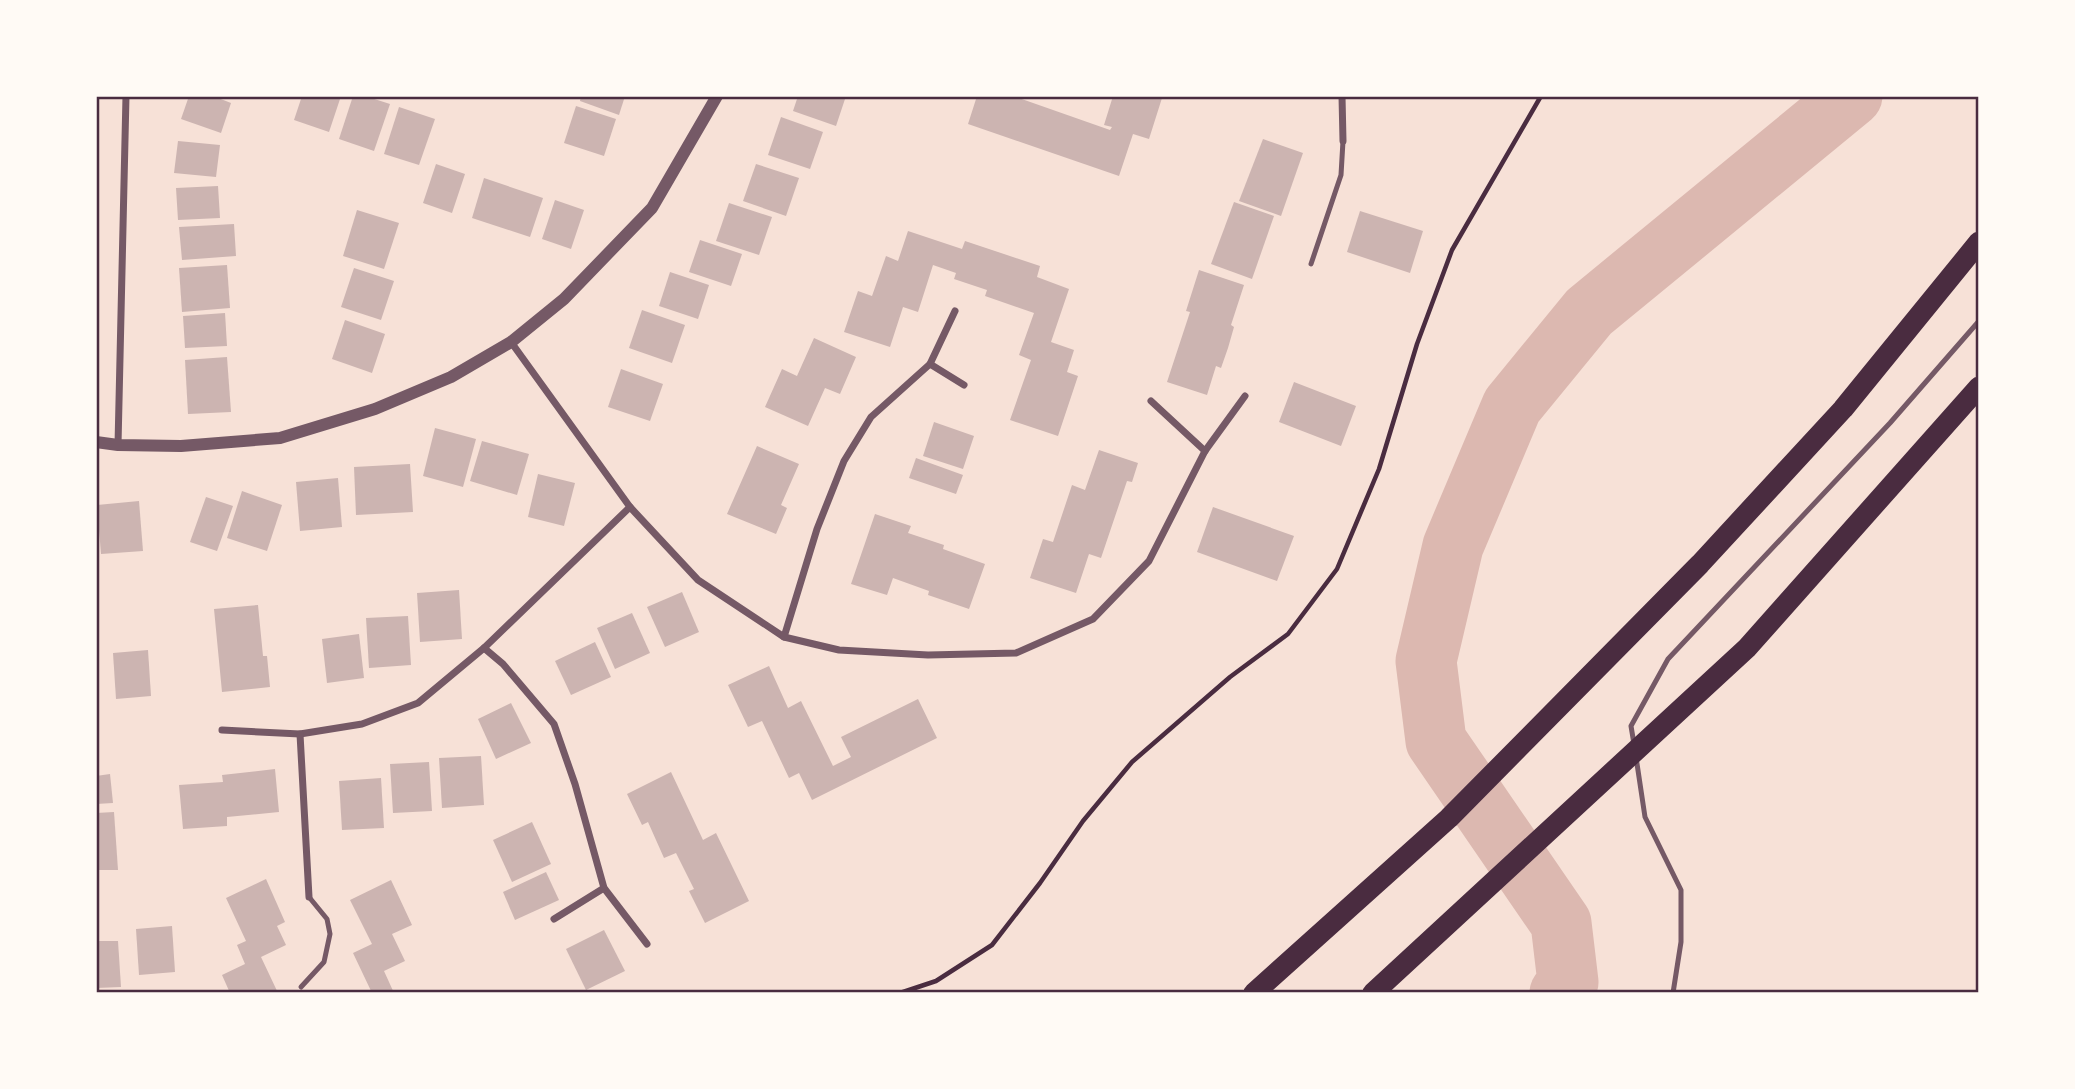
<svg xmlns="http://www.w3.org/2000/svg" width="2075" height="1089" viewBox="0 0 2075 1089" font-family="'Nunito Sans',sans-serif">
  <rect width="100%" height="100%" fill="#f7e1d7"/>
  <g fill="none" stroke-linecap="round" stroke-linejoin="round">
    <polyline stroke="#dcb8b0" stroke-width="61" points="1560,993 1568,982 1561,923 1436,741 1426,661 1453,546 1512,406 1589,312 1852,96"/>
  </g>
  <g fill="#ccb4b1">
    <polygon points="189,96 213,96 231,103 221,133 181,119"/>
    <polygon points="302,96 341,96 329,132 294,120"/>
    <polygon points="353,96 365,96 390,104 374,151 339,139"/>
    <polygon points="581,96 625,96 619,115 580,101"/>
    <polygon points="798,96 846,96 836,126 793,111"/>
    <polygon points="977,96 1013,96 1110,130 1112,127 1104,125 1113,96 1157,96 1162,98 1149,139 1133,134 1119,176 968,124"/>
    <polygon points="576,106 616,119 604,156 564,143"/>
    <polygon points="399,107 435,119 419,165 384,154"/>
    <polygon points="781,117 823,132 810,169 768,155"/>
    <polygon points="1263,139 1303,153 1281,216 1239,201"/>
    <polygon points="178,141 220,145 216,177 174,173"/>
    <polygon points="436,164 465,174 452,213 423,203"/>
    <polygon points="756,164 799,178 786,216 743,201"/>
    <polygon points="484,178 543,198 530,237 472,218"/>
    <polygon points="218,186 220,218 178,220 176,188"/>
    <polygon points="555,200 584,210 571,249 542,239"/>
    <polygon points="1234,202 1274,216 1252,279 1211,264"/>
    <polygon points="729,203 772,217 759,255 716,241"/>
    <polygon points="357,210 399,223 384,269 343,256"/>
    <polygon points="1360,211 1423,231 1410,273 1347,252"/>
    <polygon points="234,224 236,256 182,260 179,227"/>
    <polygon points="908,231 962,249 965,241 1040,266 1037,277 1069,289 1051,342 1074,350 1067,372 1078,376 1058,436 1010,420 1031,360 1019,355 1034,313 985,296 987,290 954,279 956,273 933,265 918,312 903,307 890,347 844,332 858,291 872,296 886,256 898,261"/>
    <polygon points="700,240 742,254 731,286 689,272"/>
    <polygon points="227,265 230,308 182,312 179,268"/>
    <polygon points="354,268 394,281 381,320 341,307"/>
    <polygon points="1199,270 1244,285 1231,325 1234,327 1228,348 1221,368 1216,366 1207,395 1167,382 1190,312 1186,311"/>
    <polygon points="670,272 709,285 698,319 659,306"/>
    <polygon points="642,310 685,325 672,363 629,348"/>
    <polygon points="225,313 227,346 185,348 183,316"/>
    <polygon points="345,320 385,334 372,373 332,359"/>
    <polygon points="814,338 856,357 840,394 825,388 808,426 765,407 782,369 797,376"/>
    <polygon points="227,357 231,412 188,414 185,360"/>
    <polygon points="621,369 663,384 650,421 608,407"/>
    <polygon points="1294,382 1356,406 1341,446 1279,422"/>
    <polygon points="934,422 974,436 963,469 923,456"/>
    <polygon points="435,428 476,439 463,487 423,476"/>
    <polygon points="482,441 529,454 517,495 470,481"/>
    <polygon points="757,446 799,464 781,505 787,508 776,534 727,514"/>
    <polygon points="1099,450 1138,463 1132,482 1127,481 1101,558 1089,554 1076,593 1030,578 1043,539 1053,542 1072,485 1085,490"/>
    <polygon points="916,458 963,475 956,494 909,478"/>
    <polygon points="410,464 413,512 356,515 354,467"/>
    <polygon points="538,474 575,483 564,526 528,517"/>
    <polygon points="338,478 342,527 300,531 296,482"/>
    <polygon points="242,491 282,505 267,551 227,538"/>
    <polygon points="206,497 233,506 217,551 190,542"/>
    <polygon points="139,501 143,551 101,554 97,505"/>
    <polygon points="1213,507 1294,536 1277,581 1197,552"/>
    <polygon points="875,514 911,526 908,533 944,545 943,549 985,564 969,609 928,595 929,591 893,578 887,595 851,584"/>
    <polygon points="459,590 462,639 420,642 417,593"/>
    <polygon points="682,592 699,632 665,647 647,607"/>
    <polygon points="258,605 263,656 267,656 270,687 222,692 214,609"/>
    <polygon points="632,613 650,653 615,669 597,628"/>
    <polygon points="408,616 411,665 369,668 366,618"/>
    <polygon points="359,634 364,678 327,683 322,639"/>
    <polygon points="595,642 611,677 571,695 555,661"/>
    <polygon points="148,650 151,696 116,699 113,653"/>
    <polygon points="769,666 788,708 801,701 833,766 851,757 841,737 918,699 937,738 812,800 799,773 789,778 762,721 748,727 728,685"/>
    <polygon points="511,703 531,743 496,759 478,719"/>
    <polygon points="481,756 484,805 442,808 439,758"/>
    <polygon points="429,762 432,811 393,813 390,764"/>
    <polygon points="275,769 279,812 227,817 227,826 183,829 179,785 223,782 222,775"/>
    <polygon points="671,772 703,840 716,833 749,901 705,923 689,891 694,889 676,853 664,858 648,822 642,825 627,794"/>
    <polygon points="110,774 113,803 96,804 96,776"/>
    <polygon points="381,778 384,828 342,830 339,781"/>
    <polygon points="114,812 118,870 96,870 96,813"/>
    <polygon points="532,822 551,864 512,882 493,840"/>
    <polygon points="546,872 559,900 515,920 503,892"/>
    <polygon points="266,879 285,922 277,926 286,945 261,957 278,993 230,993 222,975 245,964 237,945 246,941 226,898"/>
    <polygon points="391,880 412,925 392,934 405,961 384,971 394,993 372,993 353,953 372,944 350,900"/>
    <polygon points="172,926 175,972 139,975 136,929"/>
    <polygon points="604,930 625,971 586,990 566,949"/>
    <polygon points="96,941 118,941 121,987 96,988"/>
  </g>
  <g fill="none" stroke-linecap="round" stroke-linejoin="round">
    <polyline stroke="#4a2c40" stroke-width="4.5" points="900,993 936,981 992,945 1040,883 1083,821 1132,762 1230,677 1288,634 1337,569 1379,469 1417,344 1452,250 1541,96"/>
    <g stroke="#755966" stroke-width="5">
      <polyline points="1311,264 1341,175 1343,141"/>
      <polyline points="1634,744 1631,726 1668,659 1890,423 1979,321"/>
      <polyline points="1636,757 1645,817 1681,890 1681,942 1673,993"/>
      <polyline points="301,987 324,962 330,934 327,919 309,897"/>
    </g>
    <g stroke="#755966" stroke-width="7">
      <polyline points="1342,96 1343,141"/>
      <polyline points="511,342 630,507 698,580 784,637 839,650 928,655 1016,653 1093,619 1149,561 1205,451 1245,396"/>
      <polyline points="930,364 964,385"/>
      <polyline points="1151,401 1205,451"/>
      <polyline points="118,445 126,96"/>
      <polyline points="784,637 817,529 844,461 871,417 930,364 955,311"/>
      <polyline points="484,648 503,664 554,724 575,784 604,888 647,944"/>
      <polyline points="222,730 300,734 362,724 418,703 484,648 630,507"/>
      <polyline points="300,734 309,897"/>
      <polyline points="554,919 604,888"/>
    </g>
    <polyline stroke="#755966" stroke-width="12" points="96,442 118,445 181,446 280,438 375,409 451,377 511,342 564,299 652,208 717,96"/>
    <g stroke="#4a2c40" stroke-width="21">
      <polyline points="1254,993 1449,818 1700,564 1843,409 1979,242"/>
      <polyline points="1373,993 1747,648 1979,387"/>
    </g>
  </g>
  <rect width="2075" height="1089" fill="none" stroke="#fffaf5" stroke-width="196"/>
  <rect x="98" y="98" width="1879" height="893" fill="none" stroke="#4a2c40" stroke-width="2.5"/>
</svg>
